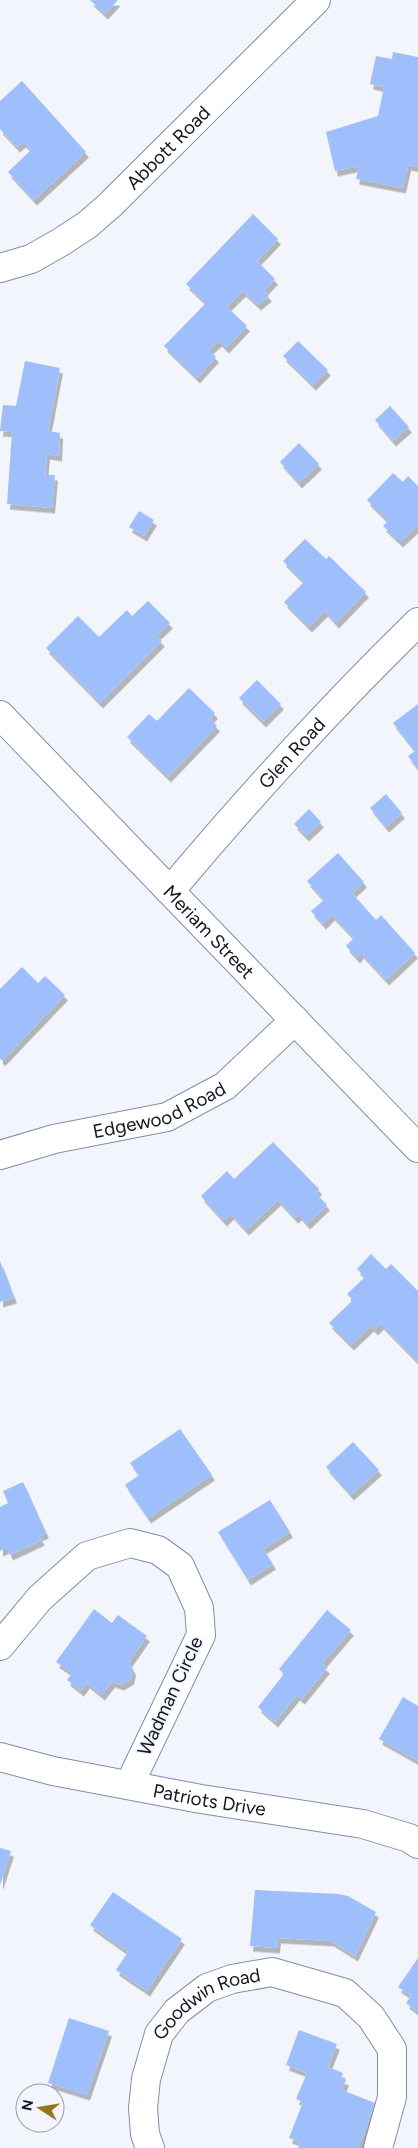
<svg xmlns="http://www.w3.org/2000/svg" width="418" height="2148" viewBox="0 0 418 2148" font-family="Figtree,sans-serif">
  <defs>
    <filter id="shadow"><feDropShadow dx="3" dy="5.5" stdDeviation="0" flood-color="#0004"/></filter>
  </defs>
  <rect width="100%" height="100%" fill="#f2f6fc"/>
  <g fill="#9fbefc" filter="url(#shadow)">
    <polygon points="90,0 118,0 105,14"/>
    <polygon points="393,52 418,57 418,167 408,165 403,188 356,179 359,166 335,171 326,132 378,116 384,87 370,84 376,56 392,59"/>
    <polygon points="22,81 86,152 34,200 8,172 31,150 23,142 17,147 0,129 0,101"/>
    <polygon points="253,214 278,239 257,261 275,279 264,291 269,296 258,305 243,291 227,307 247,326 226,348 219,341 209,350 216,357 197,378 164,346 206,303 186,284"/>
    <polygon points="298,341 328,370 313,385 283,356"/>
    <polygon points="25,361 60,368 48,431 60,433 59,456 47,454 45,475 55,475 52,508 7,504 12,432 0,431 3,405 16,406"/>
    <polygon points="390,406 409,427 393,441 375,420"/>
    <polygon points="299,443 319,464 299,483 280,462"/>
    <polygon points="393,473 403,482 408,476 418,486 418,525 400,542 383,526 388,521 367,500"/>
    <polygon points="139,511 154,520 144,536 129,527"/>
    <polygon points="305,539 326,559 329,556 366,592 336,623 325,611 309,627 284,602 304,582 283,561"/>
    <polygon points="148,601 170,623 156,636 162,641 100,703 46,648 78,616 99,637 127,610 132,616"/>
    <polygon points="257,680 281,704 263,722 239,698"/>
    <polygon points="189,688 215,713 210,719 217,726 168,777 127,737 149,714 157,721"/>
    <polygon points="418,704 418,769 408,756 415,751 393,723"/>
    <polygon points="386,794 402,813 386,827 370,808"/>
    <polygon points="309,809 321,822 306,836 294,824"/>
    <polygon points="338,853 364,882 352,893 376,920 381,915 415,953 386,980 361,953 357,958 346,946 354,938 332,915 323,924 311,911 324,900 307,881"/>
    <polygon points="22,967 38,983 45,976 65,995 2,1061 0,1058 0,989"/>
    <polygon points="273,1142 319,1189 316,1193 327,1205 307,1224 299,1215 295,1218 278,1200 246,1230 231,1214 224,1221 201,1196 227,1171 234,1179"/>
    <polygon points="371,1254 386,1269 391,1264 418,1291 418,1362 381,1324 375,1330 371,1326 351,1345 329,1323 353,1300 347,1294 365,1277 357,1269"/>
    <polygon points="0,1261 14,1298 0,1302"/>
    <polygon points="180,1429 212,1475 148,1518 125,1485 139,1475 130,1463"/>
    <polygon points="353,1442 379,1470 351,1495 326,1467"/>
    <polygon points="23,1482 46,1533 39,1536 42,1540 10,1555 7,1548 0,1551 0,1507 8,1503 3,1491"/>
    <polygon points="270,1500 290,1532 263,1549 273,1564 248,1580 218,1532"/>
    <polygon points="94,1609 112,1623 118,1615 147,1636 129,1662 133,1670 131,1679 121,1685 112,1682 102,1695 87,1683 81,1691 67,1680 72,1673 56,1662"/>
    <polygon points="327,1610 351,1630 322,1664 327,1668 302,1699 297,1695 275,1722 258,1707 284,1674 279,1669"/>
    <polygon points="403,1697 418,1706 418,1761 379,1739"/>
    <polygon points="0,1848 11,1851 0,1885"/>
    <polygon points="255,1890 339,1894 348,1896 376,1912 355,1956 331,1941 278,1938 277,1948 250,1946"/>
    <polygon points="113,1892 182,1939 147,1991 116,1970 128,1952 90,1925"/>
    <polygon points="418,1958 418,2012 406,2003 411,1996 398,1987"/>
    <polygon points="69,2018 109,2031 87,2095 48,2083"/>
    <polygon points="299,2030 337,2044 328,2067 343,2073 341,2078 346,2080 342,2090 375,2103 358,2148 298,2148 300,2142 289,2138 303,2102 296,2099 307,2073 286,2065"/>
  </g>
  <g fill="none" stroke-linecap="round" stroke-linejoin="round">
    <defs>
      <g id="minor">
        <path id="s1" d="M0,268L31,259L61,242L87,225L110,205L316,0"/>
        <path id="s2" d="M0,715L418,1148"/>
        <path id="s3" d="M170,891C249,797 331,707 418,622"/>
        <path id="s4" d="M0,1155L54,1139L167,1117L225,1086L295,1020"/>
        <polyline points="0,1646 40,1598 87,1556 130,1543 158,1550 180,1566 199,1608 201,1635 129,1785"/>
        <path id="s5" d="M0,1757L53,1771L201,1799L363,1824L409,1838L418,1844"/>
        <path id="s6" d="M150,2148L145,2134L143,2108L146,2079L159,2034L177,2011L207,1988L232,1979L272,1972L345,1993L371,2017L392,2049V2097L378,2148"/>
      </g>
    </defs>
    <use href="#minor" stroke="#808ea9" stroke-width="30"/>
    <use href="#minor" stroke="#fff" stroke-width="28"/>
  </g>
  <g text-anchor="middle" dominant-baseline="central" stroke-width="4" stroke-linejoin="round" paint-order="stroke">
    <g font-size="19" fill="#121721" stroke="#f2f6fc">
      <text stroke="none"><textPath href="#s1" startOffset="210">Abbott Road</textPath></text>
      <text stroke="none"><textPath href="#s3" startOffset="184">Glen Road</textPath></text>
      <text stroke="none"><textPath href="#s2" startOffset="301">Meriam Street</textPath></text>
      <text stroke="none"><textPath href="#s4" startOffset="166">Edgewood Road</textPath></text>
      <text transform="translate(170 1696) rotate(-65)">Wadman Circle</text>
      <text stroke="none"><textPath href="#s5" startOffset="214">Patriots Drive</textPath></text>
      <text stroke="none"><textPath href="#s6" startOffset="176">Goodwin Road</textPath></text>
    </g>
  </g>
  <g transform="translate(40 2108) rotate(282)"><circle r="24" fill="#f2f6fc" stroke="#989da4"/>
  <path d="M0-4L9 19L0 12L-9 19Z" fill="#99741f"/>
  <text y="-8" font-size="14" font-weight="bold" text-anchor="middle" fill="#121721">N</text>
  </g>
</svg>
